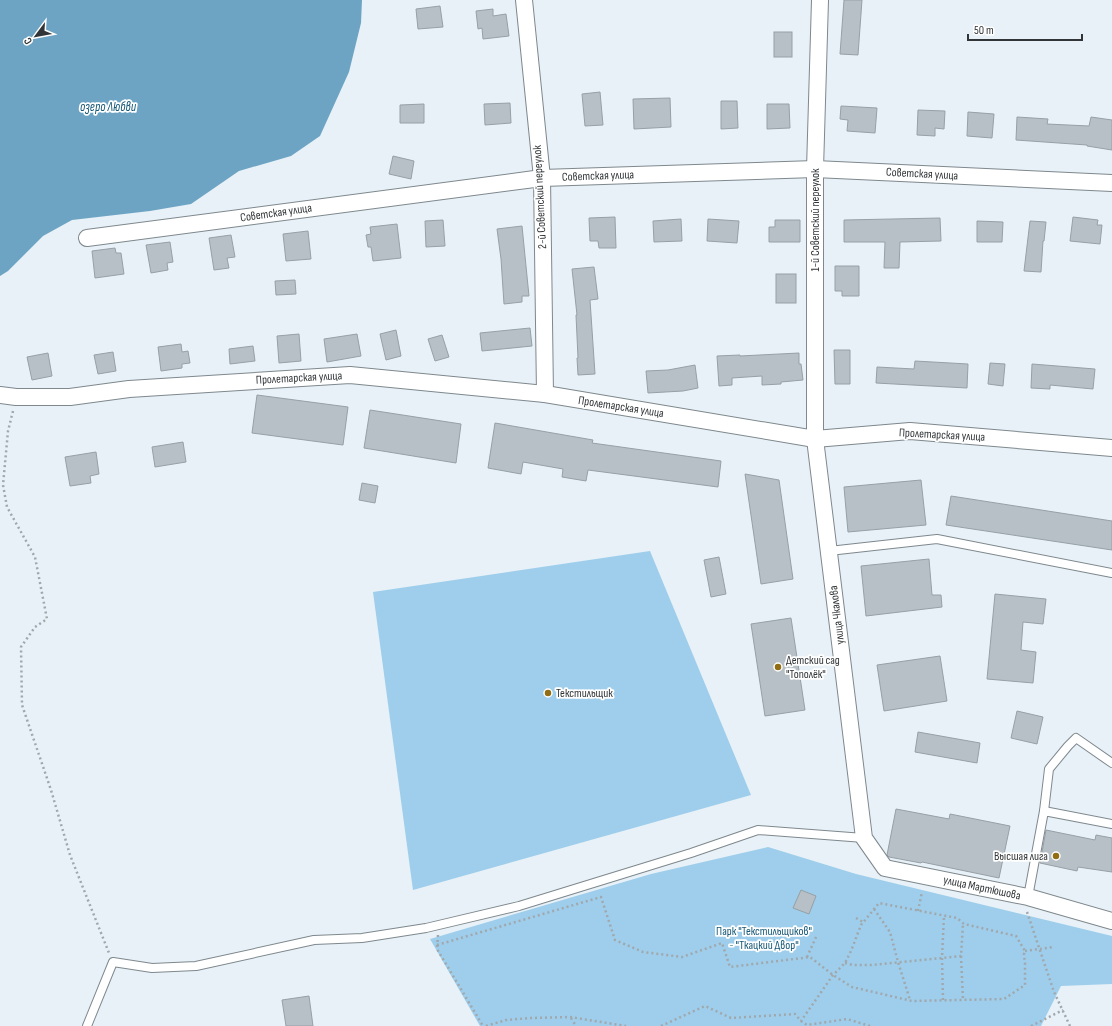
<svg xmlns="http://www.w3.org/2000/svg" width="1112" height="1026" viewBox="0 0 1112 1026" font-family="'Sofia Sans Condensed',sans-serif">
  <rect width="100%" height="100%" fill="#e7f1f7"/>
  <g fill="#9eceeb">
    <polygon points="650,551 751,795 413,890 373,592"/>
    <polygon points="768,847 856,874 1112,936 1112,984 1061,986 1041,1026 480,1026 430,939 651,874"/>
  </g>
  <polygon fill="#6ea4c3" points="0,0 362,0 361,23 349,72 320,136 291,156 239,171 191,204 150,211 72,220 43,236 8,271 0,276"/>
  <g fill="#b6c0c6" stroke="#96a0a6">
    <polygon points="844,0 862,0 858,55 840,54"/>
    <polygon points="440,6 443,27 418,29 416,9"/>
    <polygon points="493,9 493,16 506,14 509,36 483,39 482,28 478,29 476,11"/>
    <rect x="774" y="32" width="18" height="25"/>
    <polygon points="600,92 603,125 585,126 582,94"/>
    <polygon points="670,98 671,127 634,129 633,99"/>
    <polygon points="721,101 737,101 738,128 721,129"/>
    <polygon points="510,103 511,123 485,125 484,104"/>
    <polygon points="424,104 424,123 400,123 400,105"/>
    <polygon points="767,104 789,104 790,128 767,129"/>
    <polygon points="841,106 877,108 875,133 847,131 848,120 840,119"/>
    <polygon points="918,110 945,111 944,129 935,128 935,136 917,135"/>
    <polygon points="968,112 994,114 992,138 967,136"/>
    <polygon points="1017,117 1048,119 1047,124 1089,126 1091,117 1112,120 1112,150 1087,146 1087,145 1016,140"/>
    <polygon points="393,156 414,161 411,179 389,174"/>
    <polygon points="615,217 616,248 599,248 598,241 590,241 589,218"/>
    <polygon points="1073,217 1098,220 1097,225 1102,225 1100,244 1070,241"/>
    <polygon points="940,218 941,241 900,242 899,268 884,268 885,242 844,242 844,220"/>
    <polygon points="681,219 682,241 654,242 653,221"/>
    <polygon points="708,219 739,221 737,243 707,241"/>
    <polygon points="443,220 445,246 426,247 425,221"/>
    <polygon points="775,220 800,220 800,242 769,242 769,227 775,227"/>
    <polygon points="977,221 1003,222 1002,242 977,242"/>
    <polygon points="1030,221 1046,222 1044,241 1043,241 1041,272 1024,271"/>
    <polygon points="397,224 401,258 373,261 371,247 368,247 366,235 371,234 370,227"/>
    <polygon points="522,226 529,296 522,296 522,302 504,304 501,259 497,229"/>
    <polygon points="308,231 311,259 286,261 283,234"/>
    <polygon points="231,235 235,257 227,258 229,268 214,270 209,238"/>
    <polygon points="170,242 173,262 167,263 168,270 151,273 146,245"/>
    <polygon points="115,248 116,253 121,253 124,274 95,278 92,251"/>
    <polygon points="835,266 859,266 859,296 842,296 842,291 835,291"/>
    <polygon points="594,267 598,299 590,300 595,374 578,375 577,358 578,358 576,315 577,315 572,269"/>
    <rect x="776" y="274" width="20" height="29"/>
    <polygon points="295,280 296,294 276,295 275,281"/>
    <polygon points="530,328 532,346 482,351 480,333"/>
    <polygon points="396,330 401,356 386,360 380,334"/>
    <polygon points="299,334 301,361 279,363 277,336"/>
    <polygon points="357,334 361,356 327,362 324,339"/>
    <polygon points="442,335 449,357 435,361 428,339"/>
    <polygon points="181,344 182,352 188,351 190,363 182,364 182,368 161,371 158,347"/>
    <polygon points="253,346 255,361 230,364 229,349"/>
    <polygon points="834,350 850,350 850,384 835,384"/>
    <polygon points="113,352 116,371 98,374 94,355"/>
    <polygon points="48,353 52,376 32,380 27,357"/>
    <polygon points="799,353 799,364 801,364 803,380 781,382 781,384 762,385 762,376 732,378 732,385 719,386 717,356 740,355 740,356"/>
    <polygon points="915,361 968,364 967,388 876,383 877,367 914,369"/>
    <polygon points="990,363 1005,364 1003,386 988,384"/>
    <polygon points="1032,364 1095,369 1093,389 1050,385 1050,389 1031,388"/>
    <polygon points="695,365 698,388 683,391 648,393 646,371 668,370"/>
    <polygon points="257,395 348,407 343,445 252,433"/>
    <polygon points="370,410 461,424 456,463 364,448"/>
    <polygon points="495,423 593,440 592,443 721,461 718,487 588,470 586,481 562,477 563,469 523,462 521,474 488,468"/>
    <polygon points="183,442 186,462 155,467 152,447"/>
    <polygon points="96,452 99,474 90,476 91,483 70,486 65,457"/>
    <polygon points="745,474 779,480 793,579 761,584"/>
    <polygon points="921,480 926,525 848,532 844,487"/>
    <polygon points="362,483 378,486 375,503 359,500"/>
    <polygon points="951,496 1112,521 1112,550 946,525"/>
    <polygon points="719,557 726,594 711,597 704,560"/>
    <polygon points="929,559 932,595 941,595 942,607 866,616 861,566"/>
    <polygon points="995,594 1046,599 1043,624 1023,622 1021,650 1036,652 1033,683 987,679"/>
    <polygon points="791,618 805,710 765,716 751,624"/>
    <polygon points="940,656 947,701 884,711 877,665"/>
    <polygon points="1017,711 1043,717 1037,744 1011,738"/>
    <polygon points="918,732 980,743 977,763 915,752"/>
    <polygon points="896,809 949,819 950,814 1010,826 999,878 922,862 921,863 889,857 887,855"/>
    <polygon points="1046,830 1095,840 1096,835 1112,838 1112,872 1078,867 1077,871 1040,863"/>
    <polygon points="801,890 816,896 809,914 793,908"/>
    <polygon points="309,996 313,1026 286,1026 282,1000"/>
  </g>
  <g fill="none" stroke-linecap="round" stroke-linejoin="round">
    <defs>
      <g id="lane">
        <polyline points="829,551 937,539 1112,573"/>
        <polyline points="1044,811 1049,769 1068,746 1076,738 1112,763"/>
        <polyline points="1028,897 1044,811 1112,824"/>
        <polyline points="87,1026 113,962 152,968 196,966 314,940 362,938 426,928 519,906 691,853 758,830 864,838"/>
      </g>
      <g id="street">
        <polyline points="524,0 542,178 545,394"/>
        <polyline points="820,0 815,169 815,439 864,838 885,868 1028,897 1112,921"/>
        <polyline points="87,238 542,178 815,169 1112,183"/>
        <polyline points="0,395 16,397 70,397 129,389 350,375 545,394 815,439 910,431 1112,448"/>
      </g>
    </defs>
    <use href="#lane" stroke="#7e888d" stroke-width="10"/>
    <use href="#street" stroke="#7e888d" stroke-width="18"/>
    <g stroke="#a0a8ad" stroke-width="2.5" stroke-dasharray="2 3" stroke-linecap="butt">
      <polyline points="13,411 8,431 3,485 7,507 35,557 47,619 35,627 21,647 22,705 51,790 70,855 109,953"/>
      <polyline points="874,909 890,932 898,962 910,1000"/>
      <polyline points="918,911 922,892"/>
      <polyline points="1027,912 1054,992 1070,1026"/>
      <polyline points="856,918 863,922"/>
      <polyline points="438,935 437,949 483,1026"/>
      <polyline points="437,945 601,897 615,940 643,952 682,957 722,943 730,967 810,957 833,975 852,987 912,1001 1004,999 1025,985 1025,963 1024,954 1025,951 1016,936 964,924 957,918 879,903 861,925 851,951 845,963 833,975 801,1021"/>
      <polyline points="961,956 963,1000"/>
      <polyline points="807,957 817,935"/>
      <polyline points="845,963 853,965 873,965 961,956 963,924"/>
      <polyline points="943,1000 942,958 944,915"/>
      <polyline points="571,1018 576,1026"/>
      <polyline points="486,1026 506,1020 531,1018 570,1017 626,1026"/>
      <polyline points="661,1026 705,1006 731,1018 795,1014 801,1021 807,1025 847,1019 870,1026"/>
      <polyline points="1031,1026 1063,1010"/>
    </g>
    <use href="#lane" stroke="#fff" stroke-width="8"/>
    <use href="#street" stroke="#fff" stroke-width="16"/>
    <polyline stroke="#a0a8ad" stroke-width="2.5" stroke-dasharray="2 3" stroke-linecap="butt" points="1025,951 1054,947"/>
  </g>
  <g fill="#916e14" stroke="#fff" stroke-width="1.5">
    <circle cx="778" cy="667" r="4"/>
    <circle cx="548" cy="693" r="4"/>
    <circle cx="1056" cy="856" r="4"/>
  </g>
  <g text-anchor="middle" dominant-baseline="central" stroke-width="3.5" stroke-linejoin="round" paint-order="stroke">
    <g font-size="12" fill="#313537" stroke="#fff">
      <text transform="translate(922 174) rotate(3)">Советская улица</text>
      <text transform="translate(598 176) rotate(-2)">Советская улица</text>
      <text transform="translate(540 197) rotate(-93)">2-й Советский переулок</text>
      <text transform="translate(276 213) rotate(-8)">Советская улица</text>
      <text transform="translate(815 220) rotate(-90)">1-й Советский переулок</text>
      <text transform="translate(299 378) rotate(-3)">Пролетарская улица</text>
      <text transform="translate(621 407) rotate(9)">Пролетарская улица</text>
      <text transform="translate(942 435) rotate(3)">Пролетарская улица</text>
      <text transform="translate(837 615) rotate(-97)">улица Чкалова</text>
      <text transform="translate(982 888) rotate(12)">улица Мартюшова</text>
    </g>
    <g font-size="12" fill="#313537" stroke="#fff" text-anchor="start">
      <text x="786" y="660">Детский сад<tspan x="786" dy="14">"Тополёк"</tspan></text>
      <text x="556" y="693">Текстильщик</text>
      <text x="1048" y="856" text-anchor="end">Высшая лига</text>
    </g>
    <g font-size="12" fill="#155777" stroke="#fff">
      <text x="764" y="931">Парк "Текстильщиков"<tspan x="764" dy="14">- "Ткацкий Двор"</tspan></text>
    </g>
    <g font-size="13" font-style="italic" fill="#155777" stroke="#fff">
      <text x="108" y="107">озеро Любви</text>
    </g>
  </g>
  <g transform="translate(36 36) rotate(238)" stroke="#ffffff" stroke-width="3" paint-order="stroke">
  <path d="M0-3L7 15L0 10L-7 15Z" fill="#313537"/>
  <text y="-6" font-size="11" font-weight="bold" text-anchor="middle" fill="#313537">С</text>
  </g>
  <path d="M968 34v6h114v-6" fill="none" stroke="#313537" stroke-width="2"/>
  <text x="974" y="34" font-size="12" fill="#313537" stroke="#ffffff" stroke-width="3" paint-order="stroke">50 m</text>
</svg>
